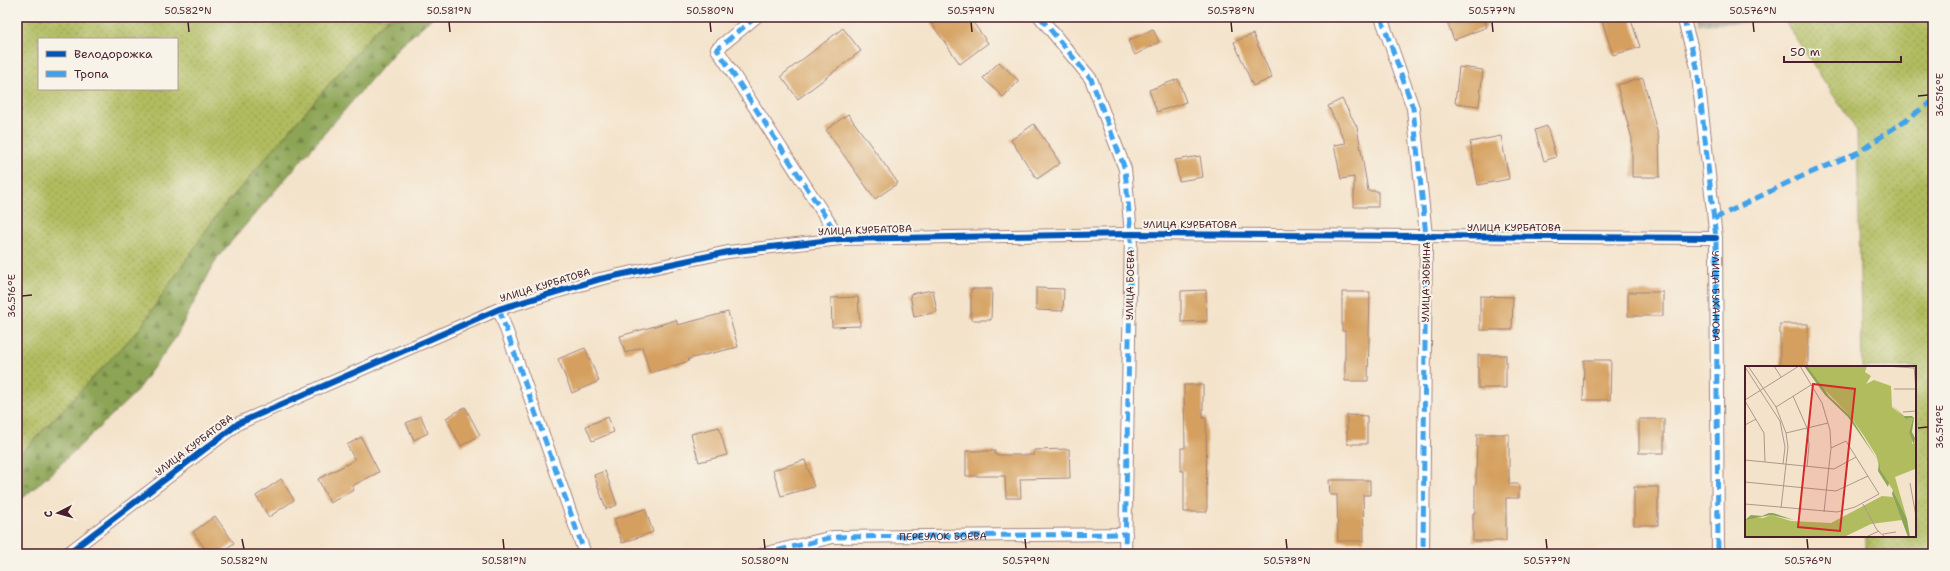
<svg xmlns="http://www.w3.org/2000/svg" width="1950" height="571" viewBox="0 0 1950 571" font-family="'Shantell Sans',sans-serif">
  <defs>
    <pattern id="industrial-grid" width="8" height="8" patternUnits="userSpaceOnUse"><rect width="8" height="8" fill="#c6c5b8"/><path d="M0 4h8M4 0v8" fill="none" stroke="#aca99e"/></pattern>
    <pattern id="grass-dots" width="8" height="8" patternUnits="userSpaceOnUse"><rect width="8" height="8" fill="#b0bc5e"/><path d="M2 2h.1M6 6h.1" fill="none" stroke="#91984e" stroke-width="1.8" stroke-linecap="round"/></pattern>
    <pattern id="forest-firs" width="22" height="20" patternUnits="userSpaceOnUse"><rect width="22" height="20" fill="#8ca455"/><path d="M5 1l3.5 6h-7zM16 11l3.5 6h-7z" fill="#748547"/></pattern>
  </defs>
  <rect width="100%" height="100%" fill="#f7f3e8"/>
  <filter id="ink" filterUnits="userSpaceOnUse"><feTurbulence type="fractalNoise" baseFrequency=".025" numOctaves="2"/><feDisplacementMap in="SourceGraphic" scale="8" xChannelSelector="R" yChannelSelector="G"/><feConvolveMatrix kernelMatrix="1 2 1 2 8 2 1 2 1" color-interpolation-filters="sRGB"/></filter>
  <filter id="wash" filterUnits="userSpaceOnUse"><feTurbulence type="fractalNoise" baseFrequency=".012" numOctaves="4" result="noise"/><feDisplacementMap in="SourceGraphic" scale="16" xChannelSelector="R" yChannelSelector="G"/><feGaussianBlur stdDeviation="0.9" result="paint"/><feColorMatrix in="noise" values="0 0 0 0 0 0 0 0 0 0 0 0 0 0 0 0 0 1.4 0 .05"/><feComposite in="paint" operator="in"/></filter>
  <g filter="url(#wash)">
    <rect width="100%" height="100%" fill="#f4e3cb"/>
    <polygon fill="url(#industrial-grid)" points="1698,17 1768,17 1769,22 1700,25"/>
    <g fill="url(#grass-dots)" stroke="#7d6e44" fill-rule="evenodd">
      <path d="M17,17H390L375,31L216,216L138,331L17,457ZM39,39H177V89H39Z"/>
      <polygon points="1782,17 1933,17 1933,554 1866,554 1866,536 1915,536 1915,367 1862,367 1857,131"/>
    </g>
    <polygon fill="url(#forest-firs)" stroke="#6b6240" points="390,17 433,17 399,47 217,258 176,337 134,394 47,477 17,503 17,457 138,331 216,216 375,31"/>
    <g id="blocks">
      <g fill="#d5a05e">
        <polygon points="927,17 969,17 988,43 960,64"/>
        <polygon points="1445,17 1484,17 1487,27 1454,40"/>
        <polygon points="1601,17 1630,17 1640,47 1613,55"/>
        <polygon points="843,28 861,51 798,99 781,76"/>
        <polygon points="1153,29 1159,42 1135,55 1128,41"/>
        <polygon points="1253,34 1272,78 1253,86 1234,42"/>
        <polygon points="999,62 1019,81 1003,97 983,78"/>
        <polygon points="1459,67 1483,70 1479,106 1455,103"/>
        <polygon points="1643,78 1659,139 1660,177 1632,177 1632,139 1617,85"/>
        <polygon points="1178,79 1186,102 1157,112 1149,90"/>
        <polygon points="1342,99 1357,127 1368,191 1378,191 1378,207 1354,207 1354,177 1341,179 1334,145 1346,143 1328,106"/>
        <polygon points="848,114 898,183 875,199 826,130"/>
        <polygon points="1034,124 1060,163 1037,179 1011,140"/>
        <polygon points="1547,126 1556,157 1544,161 1535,130"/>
        <polygon points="1501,136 1509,179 1478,185 1470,142"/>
        <polygon points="1200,156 1203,177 1179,181 1175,160"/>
        <polygon points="1036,288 1064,289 1063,311 1036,310"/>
        <polygon points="971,289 992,289 991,320 971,320"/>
        <polygon points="933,290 937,312 914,317 910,294"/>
        <polygon points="1206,290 1207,321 1181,322 1181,291"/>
        <polygon points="1342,292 1370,292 1368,381 1345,381 1345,331 1342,331"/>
        <rect x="1628" y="292" width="35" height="24"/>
        <polygon points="1480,296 1513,297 1512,330 1480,330"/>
        <polygon points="858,297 860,326 832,327 831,298"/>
        <polygon points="728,312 738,347 688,359 689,361 650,373 642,347 625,353 620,336 676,320 678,325"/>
        <rect x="1780" y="324" width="28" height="43"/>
        <polygon points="585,348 599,381 572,393 558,359"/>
        <rect x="1478" y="355" width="28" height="33"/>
        <polygon points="1584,360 1611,360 1610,400 1583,400"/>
        <polygon points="1184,385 1203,385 1203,418 1206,418 1207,512 1184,512 1184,471 1181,471 1181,448 1185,448"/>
        <polygon points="465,407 480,435 461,446 446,418"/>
        <polygon points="1347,415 1367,416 1367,444 1347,444"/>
        <polygon points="421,416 428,433 414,440 406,423"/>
        <polygon points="608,417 614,432 592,441 586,426"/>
        <rect x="1639" y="419" width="25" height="34"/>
        <polygon points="719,427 727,455 699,462 691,434"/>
        <polygon points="1477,434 1509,434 1509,484 1519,484 1519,498 1506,498 1506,541 1473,541 1473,513 1475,513 1475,484 1476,484"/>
        <polygon points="361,437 379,472 352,486 354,490 330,503 318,479 355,460 347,445"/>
        <polygon points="1069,449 1070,478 1020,479 1021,498 1006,498 1005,476 966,476 966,451 995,451 995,455 1034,455 1034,450"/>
        <polygon points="805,460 814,487 781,496 773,470"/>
        <polygon points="605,471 617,505 606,509 594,475"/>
        <polygon points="281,479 294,500 269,517 256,496"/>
        <polygon points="1329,480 1370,480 1370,495 1363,495 1364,541 1338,541 1337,495 1330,495"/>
        <rect x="1634" y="487" width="24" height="38"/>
        <polygon points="645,509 653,532 622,543 614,519"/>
        <polygon points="215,516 234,543 219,554 209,554 193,532"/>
      </g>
    </g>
  </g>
  <g filter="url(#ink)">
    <use href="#blocks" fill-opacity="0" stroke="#9f817b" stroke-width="1"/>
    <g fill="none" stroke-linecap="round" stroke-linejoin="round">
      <defs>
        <g id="street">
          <polyline points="756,17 717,49 840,239"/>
          <polyline points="1040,17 1091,79 1125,169 1131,234 1125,554"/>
          <polyline points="1381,17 1413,108 1426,236 1423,554"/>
          <path id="s1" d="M1683,17L1697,67L1716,238L1718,554"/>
          <polyline points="499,309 585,554"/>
          <polyline points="67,554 239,423 499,309 600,279 728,252 840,239 1131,234 1716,238"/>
          <path id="s2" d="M763,554L833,537L1126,534"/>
        </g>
      </defs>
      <use href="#street" stroke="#9f817b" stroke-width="14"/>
      <use href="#street" stroke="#fff" stroke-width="12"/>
      <g stroke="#40a2eb" stroke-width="5" stroke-dasharray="10 5" stroke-linecap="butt">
        <polyline points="756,17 717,49 840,239"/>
        <polyline points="1040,17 1091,79 1125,169 1131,234 1125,554"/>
        <polyline points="1381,17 1413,108 1426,236 1423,554"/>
        <polyline points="1683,17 1697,67 1716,238 1718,554"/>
        <polyline points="1714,219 1789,182 1859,152 1933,101"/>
        <polyline points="499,309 585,554"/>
        <polyline points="763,554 833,537 1126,534"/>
      </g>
      <defs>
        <polyline id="cycleway" points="67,554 239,423 499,309 600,279 728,252 840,239 1131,234 1716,238"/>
      </defs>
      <use href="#cycleway" stroke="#f7f3e8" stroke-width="8"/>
      <use href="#cycleway" stroke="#0057b8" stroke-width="6"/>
    </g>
  </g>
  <path fill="none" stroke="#4a1f2b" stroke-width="1.5" d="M188,22L189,32M449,22L450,32M710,22L711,32M971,22L972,32M1231,22L1232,32M1492,22L1493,32M1753,22L1754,32M1918,96L1928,95M22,296L32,295M1918,428L1928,427M242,539L244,549M503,539L504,549M764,539L765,549M1025,539L1026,549M1286,539L1287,549M1546,539L1547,549M1807,539L1808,549"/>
  <g text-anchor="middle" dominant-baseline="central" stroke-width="4" stroke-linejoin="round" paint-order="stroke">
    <g font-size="10" fill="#4a1f2b" stroke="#f7f3e8">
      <text x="1190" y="224">УЛИЦА КУРБАТОВА</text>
      <text x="1514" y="227">УЛИЦА КУРБАТОВА</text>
      <text transform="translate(865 230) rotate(-2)">УЛИЦА КУРБАТОВА</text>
      <text transform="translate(1426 282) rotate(-89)">УЛИЦА ЗЮБИНА</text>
      <text transform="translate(545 285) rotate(-17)">УЛИЦА КУРБАТОВА</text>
      <text transform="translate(1130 285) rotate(-89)">УЛИЦА БОЕВА</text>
      <text stroke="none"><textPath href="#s1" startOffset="282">УЛИЦА БУХАНОВА</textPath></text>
      <text transform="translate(194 445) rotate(-37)">УЛИЦА КУРБАТОВА</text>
      <text stroke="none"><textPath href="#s2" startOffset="182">ПЕРЕУЛОК БОЕВА</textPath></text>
    </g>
  </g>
  <g transform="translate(1745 366)">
    <rect width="171" height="171" fill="#f4e3cb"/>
    <path d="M62,0H122L120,6L126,10L121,18L129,14L146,20L147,41L162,53L168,52L164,66L168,71L167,78L171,77V106L170,103L150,111L162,153L149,126L135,103L131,89L119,70L105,50L71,15ZM137,130L148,131L157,154L126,158L99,171H0V154L6,151L18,152L26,149L46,155L86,157Z" fill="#b0bc5e"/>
    <path d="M59,0H62L84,30L105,50L132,93L103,51L80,29ZM147,39L159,50H167L169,52L167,66L170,72L169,79L164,66L168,52L161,53ZM134,95L135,103L144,117L143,121L133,105ZM148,124L162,153L165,171H163L147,128ZM24,147H28L49,154L26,149L0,154L6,149L17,150Z" fill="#8ca455"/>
    <path fill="none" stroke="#b0958b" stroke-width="1" d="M3,0L31,41L41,67L43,81L36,142M29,0L36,11M55,0L77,37L85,64L86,82L79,146M140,0L169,2M169,0L171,24M0,1L35,55L40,81L38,98M149,23H171M48,30L62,62L64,79L62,101M0,34L54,0M0,35L19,67L20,96M31,41L66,19M158,46L171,45M0,59L11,53M41,67L83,57M0,94L89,103L111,91M0,116L91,125L123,110M165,117L171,150M0,138L92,146L110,141L134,128L101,75L86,82M118,138L132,164L140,171M138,168L151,166M121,171L134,165"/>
    <path fill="#d62828" fill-opacity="0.15" stroke="#d62828" stroke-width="2" d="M68,18L110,23L95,165L53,161Z"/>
    <rect width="171" height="171" fill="none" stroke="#4a1f2b" stroke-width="2"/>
  </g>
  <rect width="1950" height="571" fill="none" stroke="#f7f3e8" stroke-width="44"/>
  <rect x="38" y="38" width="140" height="52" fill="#f7f3e8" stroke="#b29e9c"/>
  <rect x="46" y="51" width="20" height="6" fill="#0057b8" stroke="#b29e9c"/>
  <text x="74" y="58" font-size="12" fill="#4a1f2b">Велодорожка</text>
  <rect x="46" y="71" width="20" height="6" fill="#40a2eb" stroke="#b29e9c"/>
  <text x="74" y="78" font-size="12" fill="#4a1f2b">Тропа</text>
  <g transform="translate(58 513) rotate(264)" stroke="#f7f3e8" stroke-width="3" paint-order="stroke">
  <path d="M0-3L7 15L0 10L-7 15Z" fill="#4a1f2b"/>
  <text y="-6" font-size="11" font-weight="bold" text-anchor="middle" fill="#4a1f2b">С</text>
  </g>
  <path d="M1784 56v6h117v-6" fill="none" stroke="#4a1f2b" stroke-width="2"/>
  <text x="1790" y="56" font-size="12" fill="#4a1f2b" stroke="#f7f3e8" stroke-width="3" paint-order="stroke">50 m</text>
  <rect x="22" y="22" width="1906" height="527" fill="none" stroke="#4a1f2b" stroke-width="1.5"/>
  <g font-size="10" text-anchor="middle" fill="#4a1f2b">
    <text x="188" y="14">50.582°N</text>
    <text x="449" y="14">50.581°N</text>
    <text x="710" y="14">50.580°N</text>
    <text x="971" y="14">50.579°N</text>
    <text x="1231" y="14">50.578°N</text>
    <text x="1492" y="14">50.577°N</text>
    <text x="1753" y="14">50.576°N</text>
    <text transform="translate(1939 95) rotate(-90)" y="4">36.516°E</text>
    <text transform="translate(11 296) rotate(-90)" y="4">36.516°E</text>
    <text transform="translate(1939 427) rotate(-90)" y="4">36.514°E</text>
    <text x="244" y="564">50.582°N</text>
    <text x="504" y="564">50.581°N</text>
    <text x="765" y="564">50.580°N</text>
    <text x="1026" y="564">50.579°N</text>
    <text x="1287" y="564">50.578°N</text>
    <text x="1547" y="564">50.577°N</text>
    <text x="1808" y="564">50.576°N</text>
  </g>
</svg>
